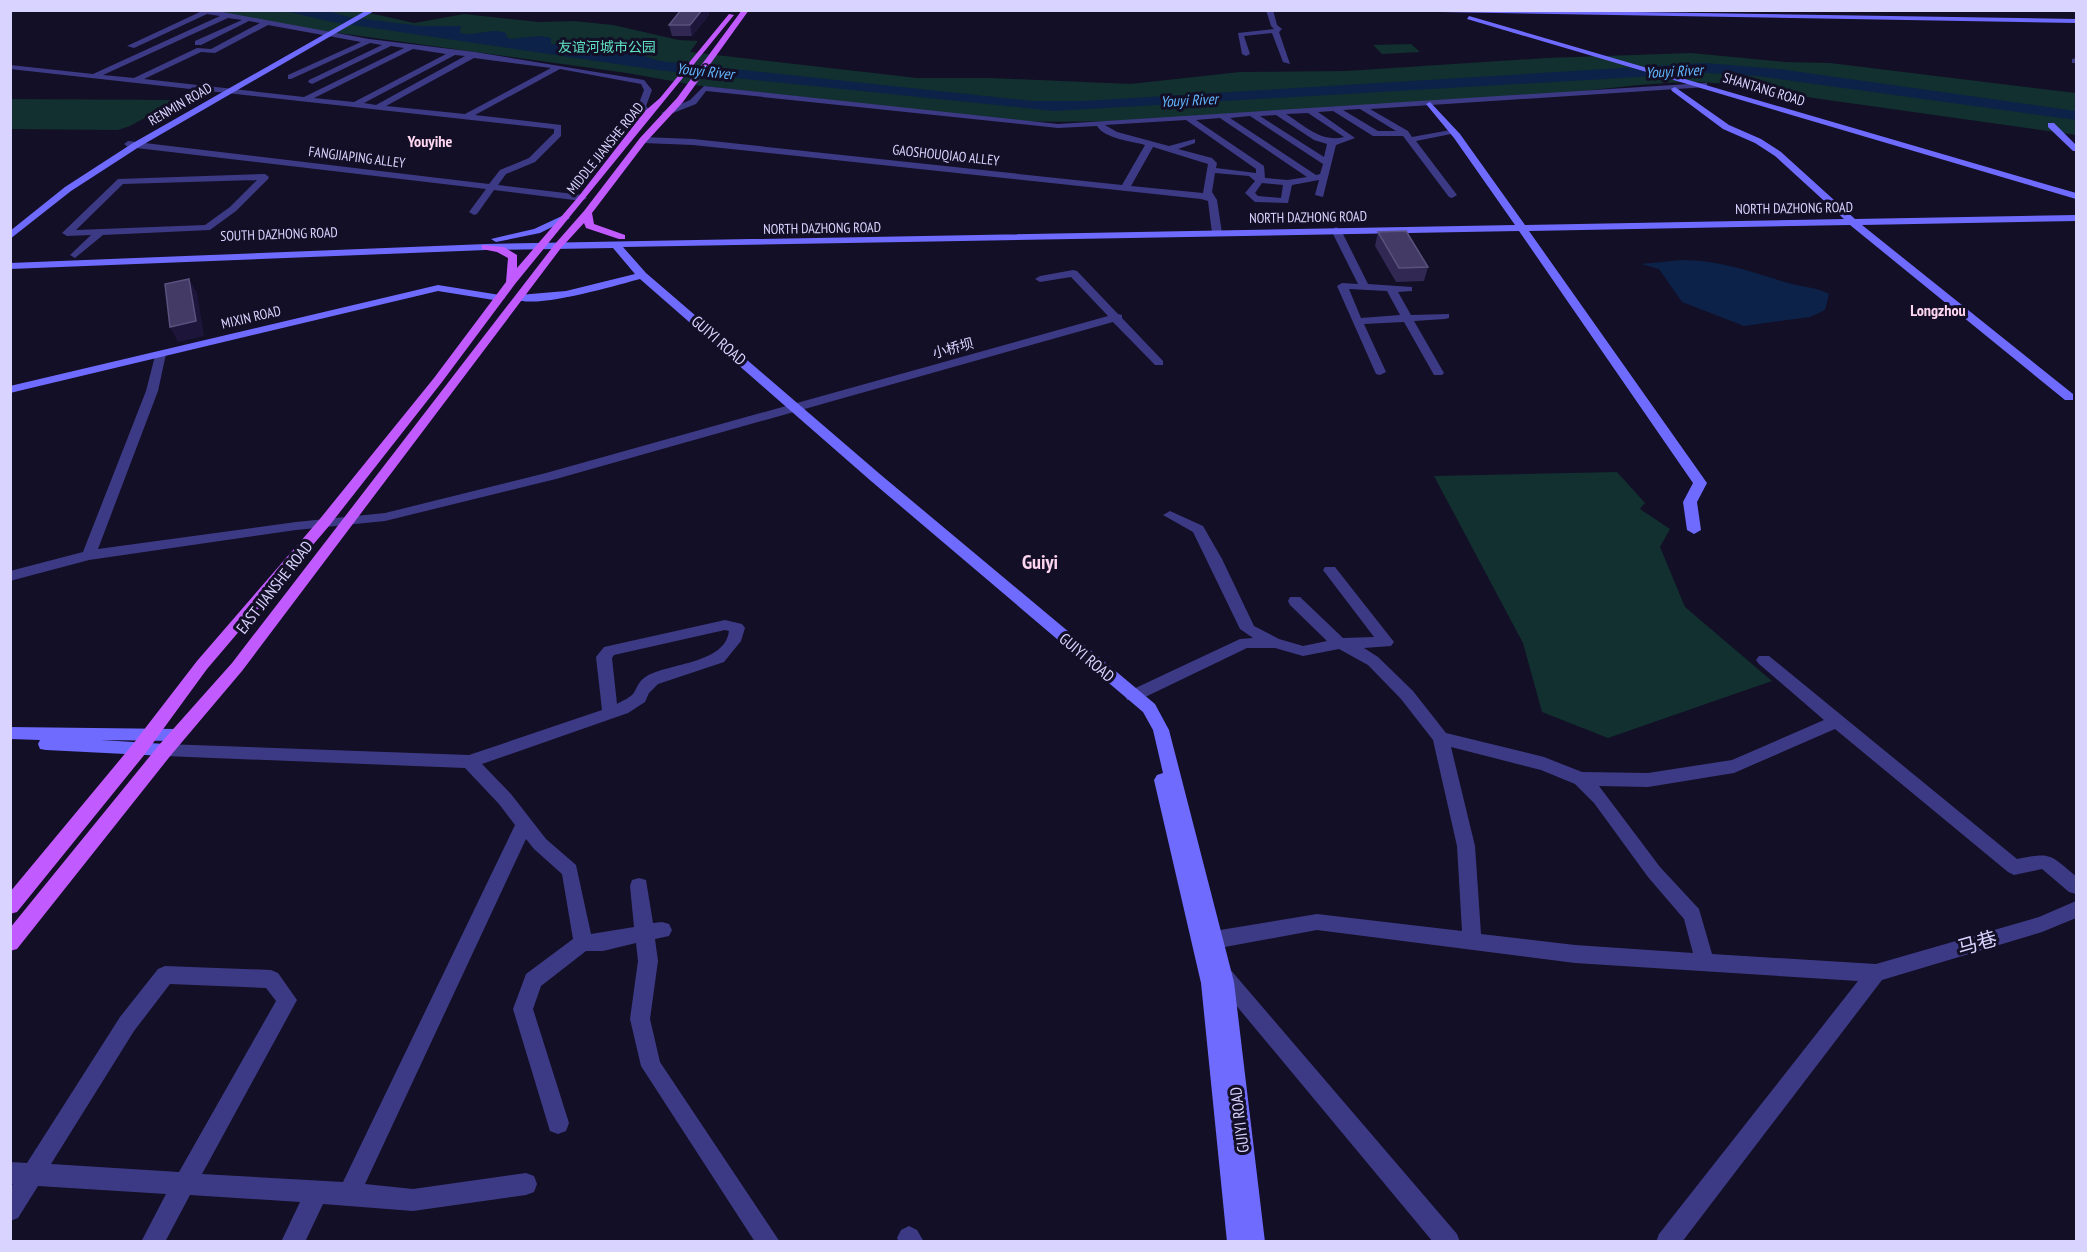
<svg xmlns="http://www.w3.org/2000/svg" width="2087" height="1252" viewBox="0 0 2087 1252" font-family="'PT Sans Narrow','Noto Sans SC',sans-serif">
  <rect width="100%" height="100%" fill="#130f26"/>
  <g fill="#12302f">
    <path d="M210,11H361L414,23L464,14L539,22L574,21L613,25L679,40L698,41L690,52L917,78H991L1130,84L1240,72L1346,71L1546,58L1691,53L1785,62L1830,63L2076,93V135L1763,91C1694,72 1621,89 1551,94C1451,100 1351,107 1251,113C1173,118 1096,124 1019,121L694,85L627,73L302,28Z"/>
    <polygon points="1411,44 1420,52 1382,54 1373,45"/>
    <polygon points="11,99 178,100 130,126 118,130 11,129"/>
    <polygon points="1617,472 1645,503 1640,509 1670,529 1660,547 1685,607 1772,681 1608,738 1542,712 1523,643 1434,476"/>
  </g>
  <g fill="#0c2248">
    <path d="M285,11H328L349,17L421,26H461L460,33C476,37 491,27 506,33V36L510,39L541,36L551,38V44L609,45L660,61L678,63L1033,101H1083L1705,63L1779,69L2076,111V120L1756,76L1708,73L1054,111L657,70L332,22Z"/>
    <path d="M1682,260C1720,260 1752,272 1788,283C1802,287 1817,287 1829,294L1825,310L1810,317L1744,326L1682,302L1659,269L1641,264Z"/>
  </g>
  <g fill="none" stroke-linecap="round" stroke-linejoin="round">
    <g fill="#3d3a85" fill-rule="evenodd">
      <path d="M195,10H212L369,39L475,52L644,80L652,90L646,106L652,113L645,115L638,106L644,90L641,84L560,69L475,115L561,125V136L535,162L506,174L498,185L582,195L587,198L582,201L494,190L477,214L474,215L469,212L486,189L128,147L124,144L128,141L489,184L500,170L529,158L554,133V129L10,69V65L93,74L220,16L207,14L134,48L127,46L200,12ZM228,18L242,20L195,41V45H201L249,21L260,23L211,49L197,48L134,78L103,75ZM268,25L361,42L288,75V79H291L370,43L382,45L309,80L308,82L312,84L391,46L404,48L304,97L144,79L201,52L215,53ZM413,49L446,54L354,102L314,98ZM455,55L465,56L376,105L364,103ZM474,58L551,68L465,114L386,106Z"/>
      <polygon points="1266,10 1273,10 1277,25 1282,29 1279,32 1290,64 1283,62 1272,33 1244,36 1250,54 1246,56 1242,54 1238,33 1274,29 1271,26"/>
      <polygon points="2076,58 2076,63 2072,63 2072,59"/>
      <path d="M1704,83H1707V87L1370,109L1408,131L1412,137L1456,129V133L1416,141L1457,195L1452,198L1449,197L1403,136H1373L1333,111L1318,112L1355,138L1336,145L1323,197L1315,195L1319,180L1292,185L1288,203L1255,202L1245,193L1255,181L1249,176L1215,173L1212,192L1217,200L1222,233L1217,236L1212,233L1208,201L1201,199L693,145L643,143L639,140L643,137L693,139L1122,185L1145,145C1132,141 1105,139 1097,126L1058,128L706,91L696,104L668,115L661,113L690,100L704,86L1058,124ZM1360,109L1396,131H1378L1343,110ZM1308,113L1344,137C1322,143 1305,126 1286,114ZM1276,115L1314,140L1327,144L1324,157L1260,116ZM1250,116L1323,164L1320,174L1316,175L1230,118ZM1220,118L1307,177L1288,180L1265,178L1264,166L1196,120ZM1186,120L1256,169V173L1216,168L1217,163L1212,158L1178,149L1195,143V139L1169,146L1117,132L1105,125ZM1153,147L1208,164L1203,193L1131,186ZM1262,183L1283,185L1281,198L1258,196L1255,193Z"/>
      <path d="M265,174L269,177L268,179L236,211L210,230L103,235L75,258L70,255L91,235L67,236L62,233L118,179ZM257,180L230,207L205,225L76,230L123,184Z"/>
      <path d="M1336,227L1341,230L1368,284L1412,287V291L1398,292L1411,315L1449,314V318L1445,319L1414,321L1444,373L1442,375H1434L1404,322L1364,324L1386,372L1380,375L1376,374L1337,286L1342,283L1358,284L1331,230ZM1349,289L1387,291L1400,315L1361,318Z"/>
      <polygon points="1073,270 1077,271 1118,314 1122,315 1122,318 1163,361 1163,365 1155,365 1113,322 556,479 385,521 296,530 89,560 10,581 10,571 83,552 146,391 156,352 164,352 166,354 158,391 98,549 296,522 385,513 546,473 1108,316 1071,277 1040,282 1035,279 1040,276"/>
      <path d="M1170,511L1203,526L1222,559L1254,626L1279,639L1303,646L1327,641L1290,605L1288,601L1290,597H1300L1343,638L1374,637L1323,570L1325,567H1335L1394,642L1391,646L1364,648L1378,657L1413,691L1446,733L1544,757L1582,772L1648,773L1732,760L1824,720L1759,664L1756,660L1759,656H1769L2017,859C2052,852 2049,854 2076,876V894L2069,892L2042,869L2014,875L2008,872L1835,729L1734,773L1648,787L1599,786L1660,867L1699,909L1712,954L1876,964L2039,917L2076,901V918L2042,932L1882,980L1682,1242H1656L1659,1234L1858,981L1575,963L1317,930L1214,949L1207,946L1204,940L1207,934L1214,931L1317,914L1462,931L1457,846L1433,740L1401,699L1368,665L1339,649L1303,656L1275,648H1247L1139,700H1127L1125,696L1127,692L1240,639L1253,638L1240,629L1193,532L1163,515ZM1451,747L1541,770L1575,784L1594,803L1648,877L1684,919L1693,953L1575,945L1481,934L1475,846Z"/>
      <path d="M725,620L742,624L745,628L741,641L724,662L658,684L649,693L645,702L628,713L482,764L511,794L546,839L576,865L591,934L634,927L630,886L632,880L639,878L646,880L653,923L662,922L669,924L672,930L669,936L655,939L658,961L650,1019L660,1062L780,1242H755L641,1066L630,1019L638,961L636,943L603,951H586L541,986L533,1009L569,1123L566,1131L558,1134L550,1131L513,1009L526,974L573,939L562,874L534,849L526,839L365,1184L413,1189L526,1173L534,1176L537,1184L534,1192L526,1195L413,1211L323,1204L305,1242H281L300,1202L190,1195L165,1242H141L166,1194L38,1186L18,1218L10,1221V1188L13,1184H10V1162L27,1163L120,1017L158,969L165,966L271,970L278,973L297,1000L202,1174L343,1182L515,825L499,804L465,768L165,756L159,755L157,750L159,745L165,744L469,755L602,710L596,657L604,647ZM725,630L729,631C725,664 669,663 647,676C639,680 637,688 633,694C629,698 622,701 617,704L612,658L614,655ZM170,984L266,988L276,1001L179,1172L51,1164L134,1031Z"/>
      <polygon points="1222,965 1229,968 1457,1234 1460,1242 1433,1242 1215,980 1212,974 1215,968"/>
      <polygon points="909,1226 917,1230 924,1242 899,1242 897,1238 901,1230"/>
    </g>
    <g fill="#6f6bff" fill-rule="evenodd">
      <polygon points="367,10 376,10 139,147 71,191 10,239 10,231 65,187 133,143"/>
      <polygon points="1328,10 1502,10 2076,19 2076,23"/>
      <polygon points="1469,16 2076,193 2076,199 1467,19"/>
      <path d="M1675,87L1729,125L1761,139L1781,152L1855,219L2076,215V221L1862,225L2073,394V400H2065L1850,225L1529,231L1707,483L1697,502L1701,530L1694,534L1687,530L1683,502L1693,483L1519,231L623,247L646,273L881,475L1155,704L1169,730L1234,982L1265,1242H1227L1201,983L1154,780L1157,775L1163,773L1153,730L1143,712L871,481L640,279C617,285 531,311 514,298L519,295L566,291L635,274L613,248L486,250L10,269V263L486,244L1515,225L1454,138L1426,104L1430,102L1460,134L1525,225L1844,219L1775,156L1755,143L1723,129L1672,91L1671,89Z"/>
      <polygon points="2048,123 2054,123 2076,145 2076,151 2073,151 2048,127"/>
      <polygon points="562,216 570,218 540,233 496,242 491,239 534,229"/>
      <polygon points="438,285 500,295 505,298 500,301 438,291 10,393 10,386"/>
      <polygon points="10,727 177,729 183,731 185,735 183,739 177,741 101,740 165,744 171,745 173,750 171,755 165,756 46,750 40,749 38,744 40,740 10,739"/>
    </g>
    <g fill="#c25bff" fill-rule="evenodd">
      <polygon points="742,10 749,10 683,102 646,142 592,213 594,224 625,235 625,239 619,239 586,228 584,223 561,248 242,671 171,755 17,949 10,951 10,928 159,745 232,663 555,244 584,211 640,138 677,98"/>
      <polygon points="729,14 734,15 515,284 442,382 329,526 207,669 145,754 17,912 10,914 10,892 133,744 197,661 319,520 434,378 506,282 508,258 497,252 482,249 482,245 504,247 517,255 517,268 579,196 645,111 660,98"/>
    </g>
  </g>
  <g fill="#312854">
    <polygon points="681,10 708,10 709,15 692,36 672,36 669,25"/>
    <polygon points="1959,10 2076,10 2076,12 1969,11"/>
    <polygon points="1378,232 1428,267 1424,281 1396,282 1375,246"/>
  </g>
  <g fill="#1d163a">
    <polygon points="702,10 708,10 709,15 692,36 690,25"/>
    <polygon points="189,279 197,293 204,336 178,342 170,327"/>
  </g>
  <g fill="#433a66" stroke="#5a527e" stroke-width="1.5">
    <polygon points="681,10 702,10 690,25 669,25"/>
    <polygon points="1406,231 1428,267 1399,268 1378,232"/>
    <polygon points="189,279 196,321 170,327 165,284"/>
  </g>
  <g text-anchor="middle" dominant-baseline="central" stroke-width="6" stroke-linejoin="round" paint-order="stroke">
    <g font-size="14" fill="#5fe0c0" stroke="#130f26">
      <text x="607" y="47">友谊河城市公园</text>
    </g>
    <g font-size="14" fill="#d9d4ff" stroke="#130f26">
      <text transform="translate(1764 89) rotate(17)">SHANTANG ROAD</text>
      <text transform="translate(180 104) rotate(-30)">RENMIN ROAD</text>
      <text transform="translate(605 148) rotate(-51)">MIDDLE JIANSHE ROAD</text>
      <text transform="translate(946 155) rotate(6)">GAOSHOUQIAO ALLEY</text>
      <text transform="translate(357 157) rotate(7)">FANGJIAPING ALLEY</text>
      <text transform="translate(1794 208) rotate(-1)">NORTH DAZHONG ROAD</text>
      <text transform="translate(1308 217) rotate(-1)">NORTH DAZHONG ROAD</text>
      <text transform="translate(822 228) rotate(-1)">NORTH DAZHONG ROAD</text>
      <text transform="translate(279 234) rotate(-2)">SOUTH DAZHONG ROAD</text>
      <text transform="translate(251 317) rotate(-13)">MIXIN ROAD</text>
      <text transform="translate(953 348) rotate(-15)">小桥坝</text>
    </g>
    <g font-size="15" font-style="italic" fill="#62b6ff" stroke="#130f26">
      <text transform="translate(705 71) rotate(6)">Youyi River</text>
      <text transform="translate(1674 71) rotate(-3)">Youyi River</text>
      <text transform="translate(1189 100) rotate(-3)">Youyi River</text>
    </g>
    <g font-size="16" font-weight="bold" fill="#ffd6f0" stroke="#130f26">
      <text x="430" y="141">Youyihe</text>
      <text x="1938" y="310">Longzhou</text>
    </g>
    <g font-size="16" fill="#d9d4ff" stroke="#130f26">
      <text transform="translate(719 340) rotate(41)">GUIYI ROAD</text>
      <text transform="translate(274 587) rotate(-52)">EAST JIANSHE ROAD</text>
      <text transform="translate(1087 657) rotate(40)">GUIYI ROAD</text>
      <text transform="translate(1239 1120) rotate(-97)">GUIYI ROAD</text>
    </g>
    <g font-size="20" font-weight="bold" fill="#ffd6f0" stroke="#130f26">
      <text x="1040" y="562">Guiyi</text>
    </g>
    <g font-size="20" fill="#d9d4ff" stroke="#130f26">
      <text transform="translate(1977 943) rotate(-16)">马巷</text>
    </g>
  </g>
  <rect width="2087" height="1252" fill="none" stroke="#d9d4ff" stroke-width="24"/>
</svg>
